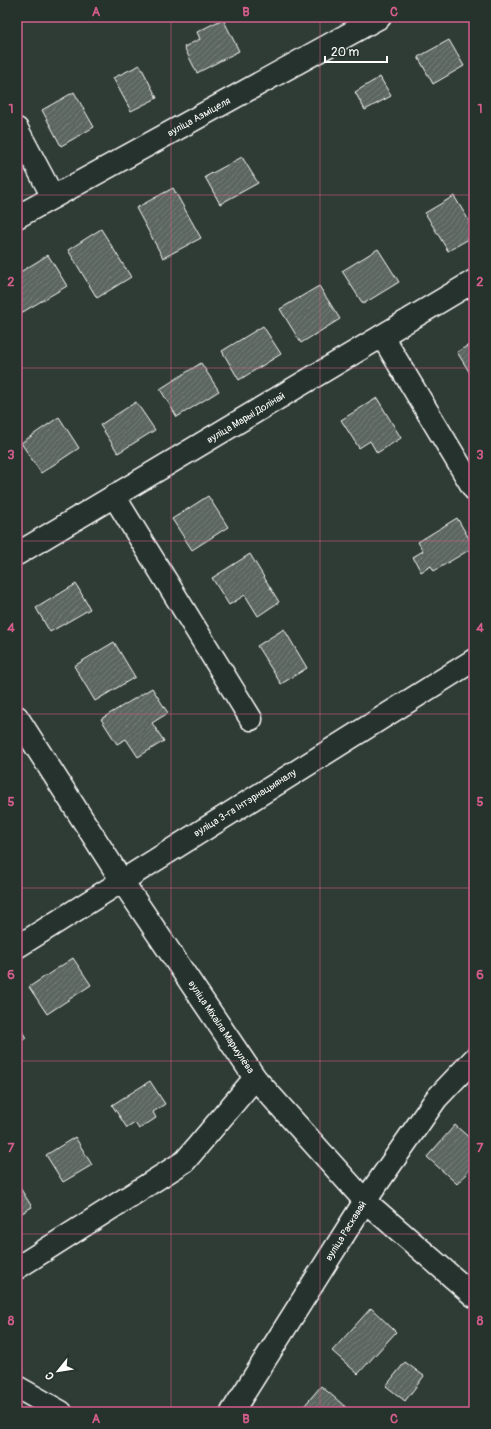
<svg xmlns="http://www.w3.org/2000/svg" width="491" height="1429" viewBox="0 0 491 1429" font-family="Pangolin,sans-serif">
  <defs>
    <pattern id="building-hatch" width="6" height="6" patternUnits="userSpaceOnUse"><rect width="6" height="6" fill="#5b6661"/><path d="M-1 1l2-2M0 6l6-6M5 7l2-2" fill="none" stroke="#747d79"/></pattern>
  </defs>
  <rect width="100%" height="100%" fill="#2f3b35"/>
  <filter id="ink" filterUnits="userSpaceOnUse"><feTurbulence type="fractalNoise" baseFrequency=".025" numOctaves="2"/><feDisplacementMap in="SourceGraphic" scale="8" xChannelSelector="R" yChannelSelector="G"/><feConvolveMatrix kernelMatrix="1 2 1 2 8 2 1 2 1" color-interpolation-filters="sRGB"/></filter>
  <g filter="url(#ink)">
    <g fill="url(#building-hatch)" stroke="#fff">
      <polygon points="223,19 239,51 197,73 184,47 200,39 197,32"/>
      <polygon points="449,40 464,66 433,84 418,57"/>
      <polygon points="140,65 157,98 131,111 113,78"/>
      <polygon points="380,77 391,96 365,110 355,92"/>
      <polygon points="74,92 94,127 61,146 42,110"/>
      <polygon points="242,157 258,183 220,204 205,177"/>
      <polygon points="173,188 201,238 163,258 136,208"/>
      <polygon points="454,196 474,229 474,236 448,251 425,213"/>
      <polygon points="101,229 131,277 97,298 68,250"/>
      <polygon points="378,249 399,282 363,304 342,271"/>
      <polygon points="48,255 67,286 21,313 17,307 17,274"/>
      <polygon points="319,286 340,319 301,343 280,309"/>
      <polygon points="263,326 281,354 239,380 222,351"/>
      <polygon points="474,342 474,377 473,378 457,352"/>
      <polygon points="201,363 219,391 177,417 160,389"/>
      <polygon points="377,398 401,438 377,453 370,441 359,448 341,420"/>
      <polygon points="136,402 155,430 118,453 100,425"/>
      <polygon points="59,417 79,448 41,473 21,443"/>
      <polygon points="208,496 228,527 192,550 172,519"/>
      <polygon points="457,518 474,547 434,571 431,566 421,572 413,557 423,551 418,542"/>
      <polygon points="250,554 279,602 258,616 245,595 229,605 212,578"/>
      <polygon points="76,584 90,609 50,632 36,608"/>
      <polygon points="284,629 307,668 281,684 257,646"/>
      <polygon points="114,642 135,677 95,701 74,666"/>
      <polygon points="152,688 168,713 152,723 164,741 138,757 126,739 117,744 101,719"/>
      <polygon points="73,958 91,985 47,1014 29,987"/>
      <polygon points="17,1023 26,1038 17,1044"/>
      <polygon points="150,1081 165,1104 153,1112 156,1118 139,1129 135,1123 127,1128 112,1105"/>
      <polygon points="455,1125 474,1142 474,1165 457,1184 427,1157"/>
      <polygon points="75,1137 92,1165 63,1182 46,1155"/>
      <polygon points="17,1183 32,1207 17,1216"/>
      <polygon points="371,1308 396,1332 358,1374 332,1351"/>
      <polygon points="405,1362 424,1376 405,1401 386,1386"/>
      <polygon points="321,1386 348,1409 345,1412 299,1412"/>
    </g>
    <g fill="none" stroke-linecap="round" stroke-linejoin="round">
      <defs>
        <g id="minor">
          <polyline points="17,129 53,197"/>
          <polyline points="17,217 380,17"/>
          <polyline points="382,336 474,489"/>
          <polyline points="114,496 251,719"/>
          <polyline points="17,554 474,281"/>
          <polyline points="17,717 122,881 255,1078 365,1201 474,1296"/>
          <polyline points="17,947 474,660"/>
          <polyline points="17,1268 185,1161 255,1078"/>
          <polyline points="17,1387 61,1412"/>
          <polyline points="232,1412 365,1201 436,1099 474,1059"/>
        </g>
      </defs>
      <use href="#minor" stroke="#fff" stroke-width="25"/>
      <use href="#minor" stroke="#26332d" stroke-width="22"/>
    </g>
  </g>
  <path fill="none" stroke="#d45d8c" stroke-width="1" stroke-opacity="0.55" d="M171,17V1412M320,17V1412M17,195H474M17,368H474M17,541H474M17,714H474M17,888H474M17,1061H474M17,1234H474"/>
  <g text-anchor="middle" dominant-baseline="central" stroke-width="3" stroke-linejoin="round" paint-order="stroke">
    <g font-size="10" fill="#fff" stroke="#26332d">
      <text transform="translate(199 117) rotate(-29)">вуліца Азміцеля</text>
      <text transform="translate(246 418) rotate(-31)">вуліца Марыі Долінай</text>
      <text transform="translate(245 803) rotate(-32)">вуліца 3-га Інтэрнацыяналу</text>
      <text transform="translate(221 1027) rotate(56)">вуліца Міхаіла Мармулёва</text>
      <text transform="translate(346 1231) rotate(-58)">вуліца Раскавай</text>
    </g>
  </g>
  <rect width="491" height="1429" fill="none" stroke="#26332d" stroke-width="44"/>
  <g transform="translate(58 1371) rotate(240)" stroke="#26332d" stroke-width="3" paint-order="stroke">
  <path d="M0-3L7 15L0 10L-7 15Z" fill="#ffffff"/>
  <text y="-6" font-size="11" font-weight="bold" text-anchor="middle" fill="#ffffff">С</text>
  </g>
  <path d="M325 56v6h62v-6" fill="none" stroke="#ffffff" stroke-width="2"/>
  <text x="331" y="56" font-size="12" fill="#ffffff" stroke="#26332d" stroke-width="3" paint-order="stroke">20 m</text>
  <rect x="22" y="22" width="447" height="1385" fill="none" stroke="#d45d8c" stroke-width="1.5"/>
  <g font-size="13" text-anchor="middle" font-weight="bold" fill="#d45d8c">
    <text x="96" y="16">A</text>
    <text x="246" y="16">B</text>
    <text x="394" y="16">C</text>
    <text x="11" y="113">1</text>
    <text x="480" y="113">1</text>
    <text x="11" y="286">2</text>
    <text x="480" y="286">2</text>
    <text x="11" y="459">3</text>
    <text x="480" y="459">3</text>
    <text x="11" y="632">4</text>
    <text x="480" y="632">4</text>
    <text x="11" y="806">5</text>
    <text x="480" y="806">5</text>
    <text x="11" y="979">6</text>
    <text x="480" y="979">6</text>
    <text x="11" y="1152">7</text>
    <text x="480" y="1152">7</text>
    <text x="11" y="1325">8</text>
    <text x="480" y="1325">8</text>
    <text x="96" y="1423">A</text>
    <text x="246" y="1423">B</text>
    <text x="394" y="1423">C</text>
  </g>
</svg>
